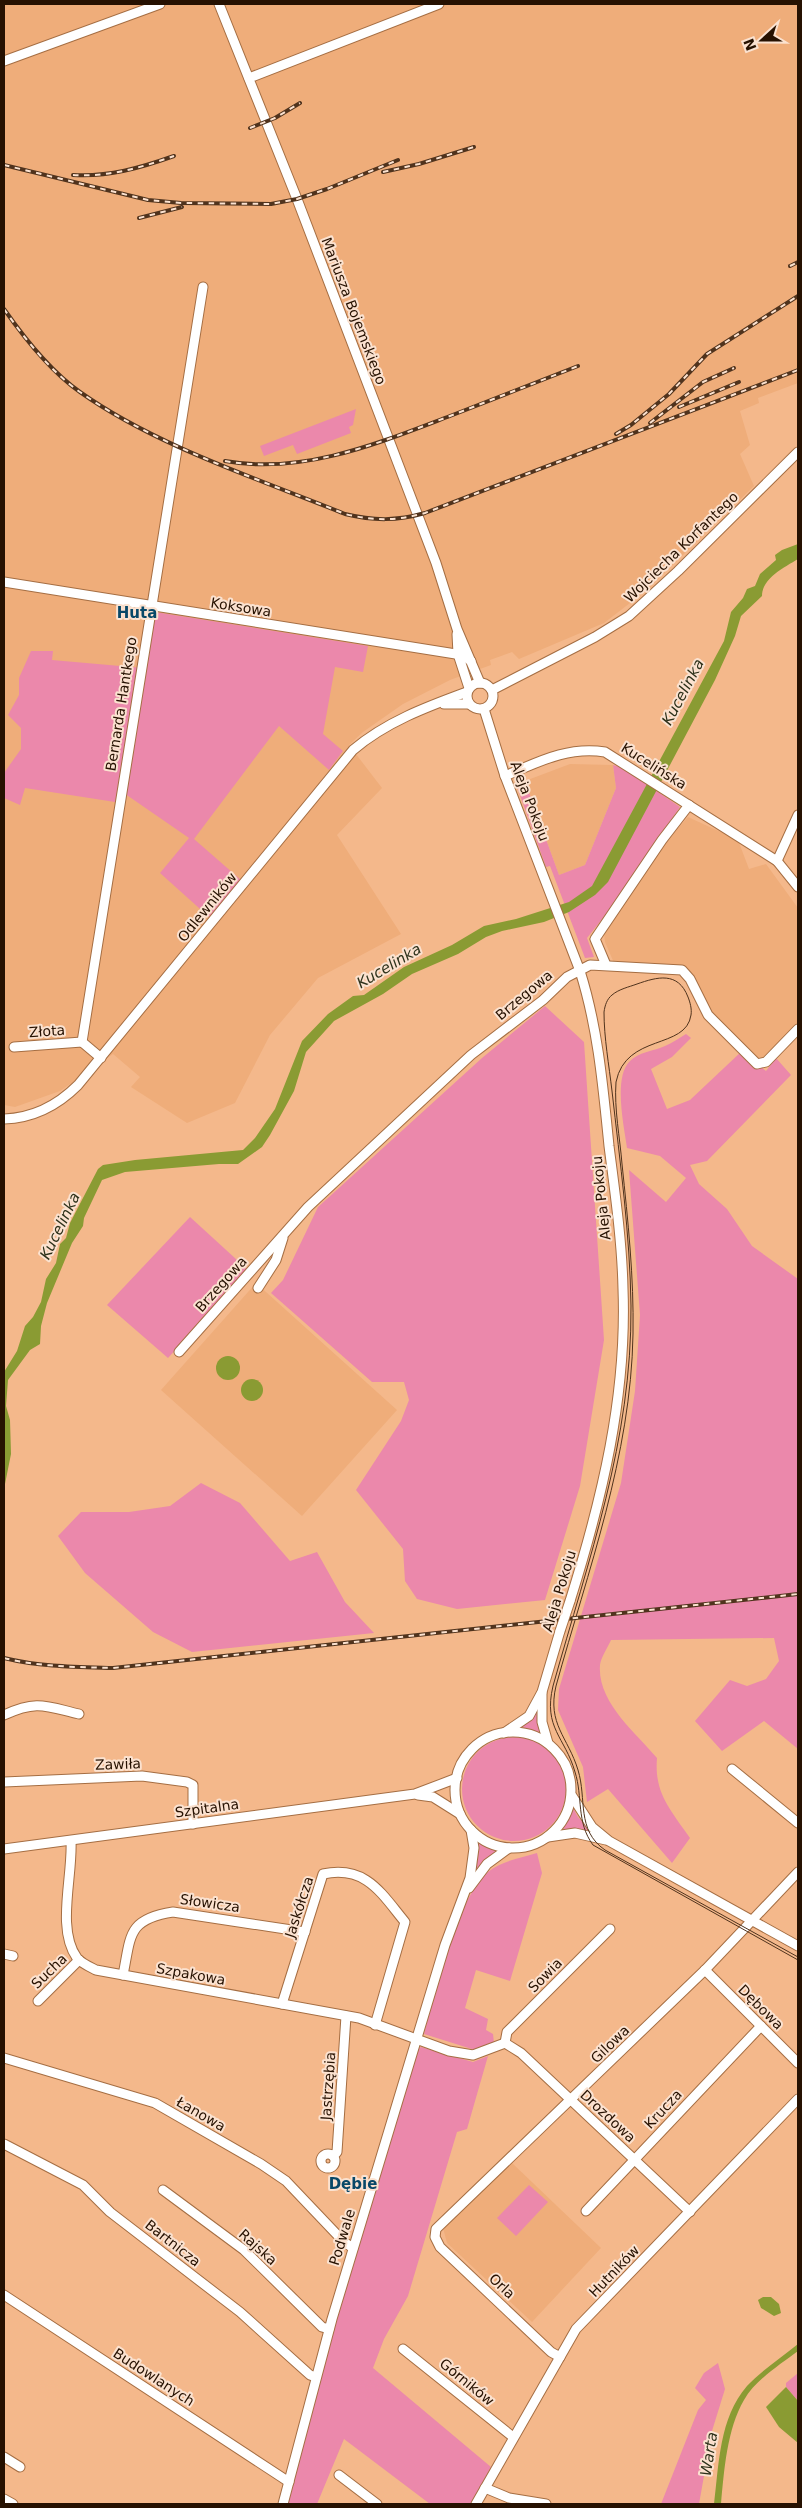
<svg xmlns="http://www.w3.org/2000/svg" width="802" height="2508" font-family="'DejaVu Sans',sans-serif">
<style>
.built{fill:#efad7a}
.green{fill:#eb88ab}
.water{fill:#8a9b33}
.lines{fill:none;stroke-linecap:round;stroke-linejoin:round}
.minor-casing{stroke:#a56e43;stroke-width:11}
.minor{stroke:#fff;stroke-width:9}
.tram{stroke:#50331d;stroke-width:1}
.rail-casing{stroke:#50331d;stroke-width:4}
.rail{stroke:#fbe2d0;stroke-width:2;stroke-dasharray:5.5;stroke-linecap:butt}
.minor-bridge-casing{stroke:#a56e43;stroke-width:11;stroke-linecap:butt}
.minor-bridge{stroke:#fff;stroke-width:9}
.labels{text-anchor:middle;stroke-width:4;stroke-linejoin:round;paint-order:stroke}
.street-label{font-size:14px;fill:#261101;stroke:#fbe2d0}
.neighbourhood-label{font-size:15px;font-weight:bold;fill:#084868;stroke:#fbe2d0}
.water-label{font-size:15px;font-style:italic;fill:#2d311a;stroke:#fbe2d0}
</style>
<rect width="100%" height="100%" fill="#f4b88b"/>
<!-- built -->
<g class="built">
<path d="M 4,4 L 798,4 L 798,383 L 758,398 L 759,403 L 740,411 L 750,445 L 740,454 L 754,486 L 647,590 L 604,623 L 519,659 L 512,652 L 490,660 L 491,665 L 450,680 L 403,704 L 363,732 L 349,745 L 382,788 L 337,835 L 401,934 L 318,978 L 270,1035 L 235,1103 L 187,1123 L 131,1087 L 140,1077 L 113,1054 L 60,1091 L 15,1107 L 4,1105 Z"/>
<path d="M 570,764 L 613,765 L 616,788 L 585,865 L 559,875 L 525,781 Z"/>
<path d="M 688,817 L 738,840 L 749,869 L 766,864 L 798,908 L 798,1023 L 765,1057 L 758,1058 L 710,1013 L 685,966 L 614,963 L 605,942 L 604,933 L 664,844 Z"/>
<path d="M 256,1283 L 397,1410 L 302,1516 L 161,1390 Z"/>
<path d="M 512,2163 L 601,2248 L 532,2322 L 447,2243 L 443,2228 Z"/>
</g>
<!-- green -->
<g class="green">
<path d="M 356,409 L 353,425 L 349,427 L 351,433 L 297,454 L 293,445 L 264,456 L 260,446 Z"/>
<path d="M 155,612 L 368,646 L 363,672 L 335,667 L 323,734 L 343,751 L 329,770 L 279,726 L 194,839 L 241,880 L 209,917 L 160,873 L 189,838 L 118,789 L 115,802 L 25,788 L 20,805 L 4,798 L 4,773 L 21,749 L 21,728 L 8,715 L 19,695 L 19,678 L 31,651 L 53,651 L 52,660 L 143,668 Z"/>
<path d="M 613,765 L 623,768 L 680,807 L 611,908 L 587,938 L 594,957 L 585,958 L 550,866 L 546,867 L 517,787 L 519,781 L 523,776 L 559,875 L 585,865 L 616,788 Z"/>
<path d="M 545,1006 L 584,1042 L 604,1340 L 580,1486 L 545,1600 L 457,1609 L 417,1599 L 405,1581 L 403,1549 L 356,1490 L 401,1421 L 409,1400 L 404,1382 L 372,1382 L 271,1293 L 283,1280 L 318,1207 L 482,1058 Z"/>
<path d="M 686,1034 L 691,1038 L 672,1057 L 651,1069 L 667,1109 L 690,1100 L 742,1051 L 766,1071 L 776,1058 L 791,1075 L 707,1161 L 690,1165 L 699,1184 L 727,1209 L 752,1246 L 798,1279 L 798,1749 L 764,1721 L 722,1751 L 695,1721 L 730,1680 L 747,1686 L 766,1679 L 779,1661 L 774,1638 L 611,1640 C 608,1647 601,1657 600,1665 C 597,1702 636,1733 657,1758 C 654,1793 670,1809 690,1838 L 672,1863 L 608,1789 L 587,1802 L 583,1767 L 558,1710 L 559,1689 L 621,1483 L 635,1391 L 640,1315 L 629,1170 L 666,1202 L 686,1178 L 660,1156 L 627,1148 C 624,1126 613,1077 630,1061 C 639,1052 654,1051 665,1046 C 672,1043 679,1038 686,1034 Z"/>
<path d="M 190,1217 L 248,1270 L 168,1358 L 107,1305 Z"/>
<path d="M 201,1483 L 240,1503 L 290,1561 L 317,1552 L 345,1602 L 374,1633 L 192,1652 L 153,1632 L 85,1573 L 58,1536 L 81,1512 L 129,1512 L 170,1506 Z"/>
<path d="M 537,1709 L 538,1709 L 542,1733 L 522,1727 Z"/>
<circle cx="514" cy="1789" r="52"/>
<path d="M 573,1808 L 578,1817 L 592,1832 L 580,1829 L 563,1829 Z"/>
<path d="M 476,1839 L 485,1846 L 500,1851 L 476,1870 Z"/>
<path d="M 537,1853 L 542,1873 L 510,1981 L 476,1970 L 465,2008 L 488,2019 L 486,2030 L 493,2034 L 494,2043 L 475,2050 L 424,2034 C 437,1990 454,1903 488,1872 C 501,1861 521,1858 537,1853 Z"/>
<path d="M 421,2047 L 473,2062 L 488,2056 L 467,2129 L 457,2132 L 408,2296 L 384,2339 L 373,2368 L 491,2467 L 471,2504 L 430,2504 L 344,2439 L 317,2504 L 286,2504 L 324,2360 L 416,2051 Z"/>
<path d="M 529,2185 L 548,2202 L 516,2236 L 497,2218 Z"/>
<path d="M 718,2363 L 725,2389 L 712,2431 L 699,2504 L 661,2504 L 698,2410 L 706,2400 L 695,2388 L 704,2373 Z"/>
<path d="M 798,2373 L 798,2401 L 786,2387 L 786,2383 Z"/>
</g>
<!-- water -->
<g class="water">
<path d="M 798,544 L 798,559 C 785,567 762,578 762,596 L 741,616 L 735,636 L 715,680 L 608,882 L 595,895 L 569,912 L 544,922 L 502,931 L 486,937 L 458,954 L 412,974 L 383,994 L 334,1021 L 306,1052 L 294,1091 L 270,1135 L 262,1147 L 238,1164 L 219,1164 L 125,1172 L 102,1180 L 84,1218 L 83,1226 L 72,1243 L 47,1303 L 41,1326 L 40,1344 L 30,1350 L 8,1380 L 6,1406 L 10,1420 L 11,1454 L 4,1489 L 4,1372 L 17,1351 L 25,1326 L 33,1317 L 41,1302 L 46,1279 L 56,1263 L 60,1244 L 66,1238 L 70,1223 L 98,1169 L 103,1165 L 135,1160 L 243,1150 L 255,1138 L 275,1109 L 302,1041 L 328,1014 L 353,996 L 364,995 L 404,967 L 452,945 L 484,926 L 516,919 L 569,902 L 592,886 L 724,641 L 731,612 L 743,598 L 747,589 L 755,586 L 760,574 L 776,560 L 775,555 L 782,550 Z"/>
<circle cx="228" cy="1368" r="12"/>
<circle cx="252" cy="1390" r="11"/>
<path d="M 763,2297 L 771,2297 L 779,2304 L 781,2313 L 774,2316 L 761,2308 L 758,2300 Z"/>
<path d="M 798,2344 L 798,2351 C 781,2364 755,2380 744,2400 C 727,2429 724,2471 721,2504 L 714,2504 C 719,2465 719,2418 747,2386 C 762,2370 781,2358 798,2344 Z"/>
<path d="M 786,2387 L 798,2401 L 798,2443 L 779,2427 L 766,2407 Z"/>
</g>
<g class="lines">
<defs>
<g id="minor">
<path d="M 219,4 L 297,199 L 436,563 L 457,629 L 480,683"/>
<path d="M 4,61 L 160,4"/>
<path d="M 249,78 L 439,4"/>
<path d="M 4,582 L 462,655 L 471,661"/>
<path d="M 457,634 L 458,654 L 469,688"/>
<circle cx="480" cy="696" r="13"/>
<path d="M 492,690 L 595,637 L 629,616 L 678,571 L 798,452"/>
<path d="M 444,704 L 469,704"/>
<path d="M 484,709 L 505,776 L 580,971 C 598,1028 603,1086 609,1146 C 615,1193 622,1241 623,1289 C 627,1396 602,1499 570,1601"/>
<path d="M 505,776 C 538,762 568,746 605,752 L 777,861 L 798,887"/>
<path d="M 777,861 L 798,815"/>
<path d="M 606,965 L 595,939 L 662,840 L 689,805"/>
<path d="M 14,1047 L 82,1042"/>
<path d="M 101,1058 L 82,1042 L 203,287"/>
<path d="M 4,1119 C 34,1118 57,1106 78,1085 L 353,750 C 386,722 426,707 467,692"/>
<path d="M 258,1288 L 276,1260 L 283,1238"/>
<path d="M 179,1352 L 308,1207 L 471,1055 L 543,1000 L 567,977 L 590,965 L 682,970 L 690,979 L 708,1015 L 757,1064 L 766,1062 L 798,1029"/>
<path d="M 542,1693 L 542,1722 L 548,1743"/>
<path d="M 4,1715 C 37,1700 45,1706 79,1714"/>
<circle cx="513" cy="1790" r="58"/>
<path d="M 504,1733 L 529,1716 L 542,1692 L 560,1631"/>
<path d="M 732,1769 L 798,1823"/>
<path d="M 4,1782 L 142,1776 L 187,1782 L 193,1785 L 193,1824"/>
<path d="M 418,1795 L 433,1797 L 460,1814"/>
<path d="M 572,1796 L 592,1827 L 609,1841 L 798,1946"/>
<path d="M 548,1837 L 575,1833 L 606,1840"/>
<path d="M 71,1841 C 73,1876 56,1929 77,1958 C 81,1963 90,1967 96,1970 L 359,2018 L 449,2051 L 473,2055 L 505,2043"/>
<path d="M 4,1849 L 415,1794 L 457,1778"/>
<path d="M 469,1888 L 487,1864 L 509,1848"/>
<path d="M 4,1954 L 13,1956"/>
<path d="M 705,1970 L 798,2063"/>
<path d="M 123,1975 C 131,1936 127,1919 173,1912 L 305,1932"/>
<path d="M 38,2001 L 79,1960"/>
<path d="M 282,2004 L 323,1874 C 366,1865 381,1893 405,1922 L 375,2025"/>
<path d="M 505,2043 L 521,2053 L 690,2212"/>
<path d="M 505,2043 L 507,2032 L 610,1929"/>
<path d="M 4,2058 L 155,2103 L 261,2164 L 286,2181 L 344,2242 L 353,2248"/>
<path d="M 4,2144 L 83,2185 L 110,2212 L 240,2312 L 310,2375 L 316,2377"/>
<circle cx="328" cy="2161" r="7"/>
<path d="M 333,2156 L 337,2152 L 346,2016"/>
<path d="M 163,2190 L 244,2250 L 322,2327 L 329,2329"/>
<path d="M 586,2211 L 761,2026"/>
<path d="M 4,2295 L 289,2482"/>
<path d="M 403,2349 L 513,2437"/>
<path d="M 560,2357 L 551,2352 L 440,2247 L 435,2237 L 436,2229 L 705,1970 L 798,1872"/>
<path d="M 4,2457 L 20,2467"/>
<path d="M 339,2475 L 377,2504"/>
<path d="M 485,2488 L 509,2498 L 546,2504"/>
<path d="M 4,2499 L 13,2504"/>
<path d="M 283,2504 L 332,2319 L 445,1945 L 470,1878 L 474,1848 L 471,1830"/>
<path d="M 476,2504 L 576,2329 L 798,2099"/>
</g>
</defs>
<!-- minor casing -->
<use href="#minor" class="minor-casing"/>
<!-- minor -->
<use href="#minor" class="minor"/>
<!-- tram -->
<path class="tram" d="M 798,1957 L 605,1850 C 576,1830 587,1799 578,1770 C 568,1737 547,1724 556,1686 C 588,1570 631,1456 633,1334 C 634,1277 628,1221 622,1164 C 620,1138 614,1109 616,1082 C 626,1033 686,1050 691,1015 C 692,1009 690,1002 688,997 C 678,971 657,977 637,984 C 629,987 619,989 612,995 C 607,999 605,1005 604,1012 C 604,1038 609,1065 612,1091 C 620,1162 630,1234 631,1306 C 632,1441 589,1557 553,1686 C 543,1728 565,1737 575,1772 C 583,1797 576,1822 593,1845 L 798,1960"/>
<defs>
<g id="rail">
<path d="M 250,128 L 275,118 L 300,103"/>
<path d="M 4,165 L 148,200 L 181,203 L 271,204 L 297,199 L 327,189 L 398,160"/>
<path d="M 383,172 L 419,164 L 474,147"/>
<path d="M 73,175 C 109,177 140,168 174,156"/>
<path d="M 139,218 L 182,207"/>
<path d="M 790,266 L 798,262"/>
<path d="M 4,309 C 25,339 50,371 80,392 C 156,446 259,479 345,514 C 374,521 397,521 425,513 L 798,370"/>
<path d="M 679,407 L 739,382"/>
<path d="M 650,423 L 703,382 L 734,368"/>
<path d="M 616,434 L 631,425 L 669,394 L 707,354 L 798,296"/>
<path d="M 225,461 C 303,475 379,443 450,416 C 493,399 535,383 578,366"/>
<path d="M 4,1658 C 40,1667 76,1667 113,1668 L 798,1594"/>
</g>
</defs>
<!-- rail casing -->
<use href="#rail" class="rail-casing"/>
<!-- rail -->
<use href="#rail" class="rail"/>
<defs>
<path id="minor-bridge" d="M 560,1631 L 570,1601"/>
</defs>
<!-- minor-bridge casing -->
<use href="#minor-bridge" class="minor-bridge-casing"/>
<!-- minor-bridge -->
<use href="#minor-bridge" class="minor-bridge"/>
</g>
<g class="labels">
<!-- street labels -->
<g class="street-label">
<text transform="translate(354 311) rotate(69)" y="5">Mariusza Bojemskiego</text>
<text transform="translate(681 547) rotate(-44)" y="5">Wojciecha Korfantego</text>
<text transform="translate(241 607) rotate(9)" y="5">Koksowa</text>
<text transform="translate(121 704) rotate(-81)" y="5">Bernarda Hantkego</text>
<text transform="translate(654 766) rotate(32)" y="5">Kucelińska</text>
<text transform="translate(530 801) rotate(69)" y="5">Aleja Pokoju</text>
<text transform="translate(207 907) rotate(-51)" y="5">Odlewników</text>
<text transform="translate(524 995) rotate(-40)" y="5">Brzegowa</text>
<text transform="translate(47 1031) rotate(-4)" y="5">Złota</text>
<text transform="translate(601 1198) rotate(-96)" y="5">Aleja Pokoju</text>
<text transform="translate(221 1284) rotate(-48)" y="5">Brzegowa</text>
<text transform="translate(559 1591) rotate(-73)" y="5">Aleja Pokoju</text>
<text transform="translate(118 1764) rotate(-2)" y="5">Zawiła</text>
<text transform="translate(207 1808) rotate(-8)" y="5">Szpitalna</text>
<text transform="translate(210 1903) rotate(8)" y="5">Słowicza</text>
<text transform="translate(299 1907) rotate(-72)" y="5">Jaskółcza</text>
<text transform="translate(49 1971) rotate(-44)" y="5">Sucha</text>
<text transform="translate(191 1974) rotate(10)" y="5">Szpakowa</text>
<text transform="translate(545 1975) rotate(-45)" y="5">Sowia</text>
<text transform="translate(761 2007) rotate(45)" y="5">Dębowa</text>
<text transform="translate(610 2044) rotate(-44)" y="5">Gilowa</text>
<text transform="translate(328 2086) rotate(-86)" y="5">Jastrzębia</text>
<text transform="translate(663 2109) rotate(-47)" y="5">Krucza</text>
<text transform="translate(201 2114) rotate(30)" y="5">Łanowa</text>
<text transform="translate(608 2116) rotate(43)" y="5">Drozdowa</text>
<text transform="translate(342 2237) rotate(-73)" y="5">Podwale</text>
<text transform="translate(173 2243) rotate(38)" y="5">Bartnicza</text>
<text transform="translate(258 2247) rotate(42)" y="5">Rajska</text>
<text transform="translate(614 2271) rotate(-46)" y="5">Hutników</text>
<text transform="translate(502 2286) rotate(43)" y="5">Orla</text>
<text transform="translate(154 2377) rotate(33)" y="5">Budowlanych</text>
<text transform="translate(467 2382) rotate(39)" y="5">Górników</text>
</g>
<!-- neighbourhood labels -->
<g class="neighbourhood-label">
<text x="137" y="618">Huta</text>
<text x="353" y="2189">Dębie</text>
</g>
<!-- water labels -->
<g class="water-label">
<text transform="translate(683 692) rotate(-62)" y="5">Kucelinka</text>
<text transform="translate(389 966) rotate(-31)" y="5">Kucelinka</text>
<text transform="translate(60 1226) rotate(-64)" y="5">Kucelinka</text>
<text transform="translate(709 2454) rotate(-81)" y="5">Warta</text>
</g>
</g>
<!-- border -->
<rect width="802" height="2508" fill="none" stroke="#261101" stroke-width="10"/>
<!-- north arrow -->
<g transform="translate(762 40) rotate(249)" stroke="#fbe2d0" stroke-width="4" paint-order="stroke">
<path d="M0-4L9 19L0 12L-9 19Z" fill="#261101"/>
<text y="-8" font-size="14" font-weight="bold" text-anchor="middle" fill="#261101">N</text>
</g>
</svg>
